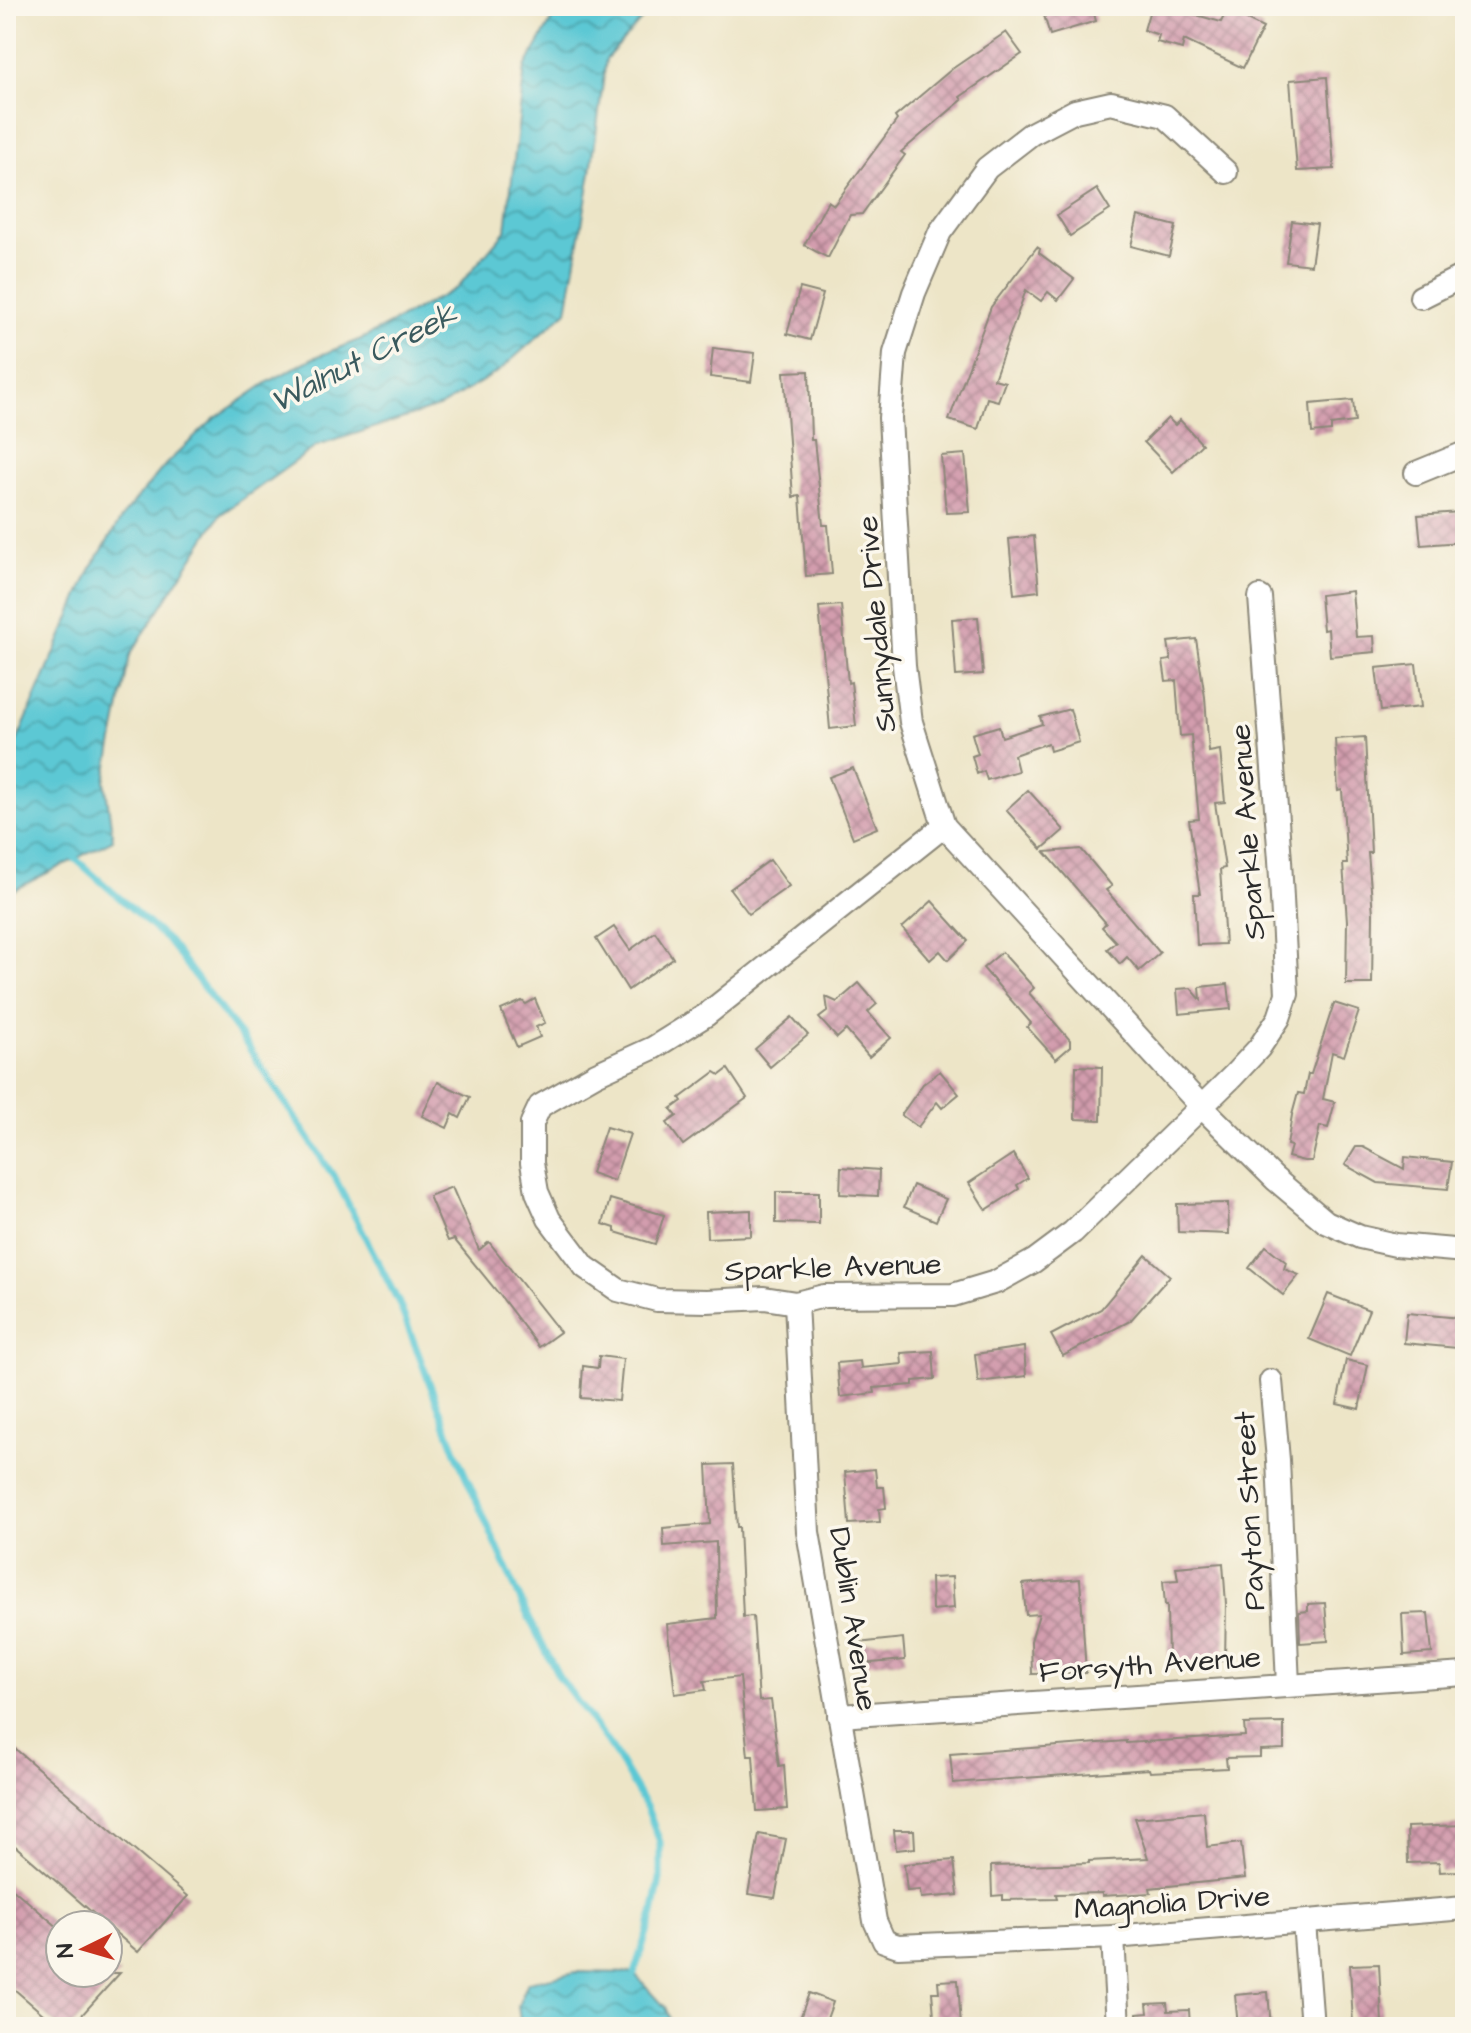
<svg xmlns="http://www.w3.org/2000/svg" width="1471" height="2033" font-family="'Architects Daughter',sans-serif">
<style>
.water{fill:url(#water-waves);stroke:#447a80;stroke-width:2}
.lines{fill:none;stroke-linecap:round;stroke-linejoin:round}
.stream{stroke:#5cc8d4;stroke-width:7}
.building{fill:url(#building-cross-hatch)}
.minor-casing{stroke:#8c8879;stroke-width:26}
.minor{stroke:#fff;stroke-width:22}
.labels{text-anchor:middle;stroke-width:7;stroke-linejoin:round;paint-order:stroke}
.street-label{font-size:30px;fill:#2b2b2b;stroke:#fbf7ec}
.water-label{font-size:32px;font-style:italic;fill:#3a5a5e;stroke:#fbf7ec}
</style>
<defs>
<pattern id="water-waves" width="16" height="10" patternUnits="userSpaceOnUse" patternTransform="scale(2)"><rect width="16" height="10" fill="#5cc8d4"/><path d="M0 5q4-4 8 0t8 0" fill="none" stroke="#4ca3ac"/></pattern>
<pattern id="building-cross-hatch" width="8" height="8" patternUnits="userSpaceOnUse" patternTransform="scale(2)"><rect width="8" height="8" fill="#d39dae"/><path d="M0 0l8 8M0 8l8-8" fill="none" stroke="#ab808e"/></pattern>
</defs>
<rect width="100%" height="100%" fill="#fbf7ec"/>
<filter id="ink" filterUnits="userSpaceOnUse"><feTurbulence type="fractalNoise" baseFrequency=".0125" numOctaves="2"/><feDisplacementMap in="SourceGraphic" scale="16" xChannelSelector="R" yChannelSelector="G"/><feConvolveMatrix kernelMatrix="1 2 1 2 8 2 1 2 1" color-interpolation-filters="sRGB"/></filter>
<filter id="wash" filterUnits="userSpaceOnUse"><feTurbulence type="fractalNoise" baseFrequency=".006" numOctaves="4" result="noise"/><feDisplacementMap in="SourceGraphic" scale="32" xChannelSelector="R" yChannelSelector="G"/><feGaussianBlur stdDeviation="1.8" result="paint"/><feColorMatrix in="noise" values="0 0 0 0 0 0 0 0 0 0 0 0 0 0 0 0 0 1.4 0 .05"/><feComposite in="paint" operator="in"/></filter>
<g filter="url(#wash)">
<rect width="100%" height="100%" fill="#ede5c7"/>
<!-- water -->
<g class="water">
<path d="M 560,6 L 654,6 L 606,59 L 591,172 L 567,311 L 499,371 L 441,406 L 317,446 L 220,515 L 130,655 L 105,781 L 113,840 L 6,894 L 6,756 L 18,739 L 90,570 L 124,514 L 166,464 L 214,419 L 268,382 L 311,359 L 364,338 L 457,288 L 506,230 L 525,67 Z"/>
<path d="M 576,1972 L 634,1973 L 665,2007 L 673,2027 L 521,2027 L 518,2006 L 528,1982 Z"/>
</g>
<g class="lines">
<!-- stream -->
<path class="stream" d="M 70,854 L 168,941 L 243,1039 L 336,1180 L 399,1303 L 460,1463 L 525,1610 L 558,1675 L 613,1750 L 647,1808 L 660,1842 L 660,1879 L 653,1914 L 634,1973"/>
</g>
<g id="blocks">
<!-- building -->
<g class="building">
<path d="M 1052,6 L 1092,6 L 1096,21 L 1050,35 L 1042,9 Z"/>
<path d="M 1151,6 L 1165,6 L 1221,22 L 1227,10 L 1263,28 L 1243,68 L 1184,40 L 1182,49 L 1157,42 L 1159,35 L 1144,30 Z"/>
<path d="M 1006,32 L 1022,54 L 960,97 L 962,100 L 901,152 L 905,155 L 862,214 L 850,215 L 828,258 L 804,245 L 828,201 L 834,205 L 897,120 L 895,117 L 952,69 Z"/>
<path d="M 1327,77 L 1334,169 L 1297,171 L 1290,80 Z"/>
<path d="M 1097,189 L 1110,210 L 1070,236 L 1057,215 Z"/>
<path d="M 1138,216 L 1176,226 L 1169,256 L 1131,246 Z"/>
<path d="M 1292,221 L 1317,224 L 1311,265 L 1286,262 Z"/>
<path d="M 1037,247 L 1040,249 L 1039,253 L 1074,279 L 1058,300 L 1048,292 L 1041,301 L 1026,290 L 994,379 L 1005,382 L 998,401 L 987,398 L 978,429 L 949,420 L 991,307 Z"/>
<path d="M 800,288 L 823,294 L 810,340 L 787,334 Z"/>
<path d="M 713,348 L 755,353 L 751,382 L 710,377 Z"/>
<path d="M 809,371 L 811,440 L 814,440 L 823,525 L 828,525 L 832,574 L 806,576 L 800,496 L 793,497 L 784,372 Z"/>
<path d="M 1353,400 L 1355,422 L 1331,425 L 1331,431 L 1312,433 L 1310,404 Z"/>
<path d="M 1168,418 L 1175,425 L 1180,420 L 1202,444 L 1173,472 L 1144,442 Z"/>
<path d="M 965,454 L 970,512 L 946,513 L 941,456 Z"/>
<path d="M 1460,512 L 1462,542 L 1421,545 L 1418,515 Z"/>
<path d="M 1034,536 L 1039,591 L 1014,594 L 1009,539 Z"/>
<path d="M 1352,591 L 1356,637 L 1374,636 L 1375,652 L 1330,656 L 1328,629 L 1323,630 L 1320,595 Z"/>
<path d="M 841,605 L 848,683 L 851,682 L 856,726 L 830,729 L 819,607 Z"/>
<path d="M 978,617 L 983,674 L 956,676 L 952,619 Z"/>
<path d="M 1196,639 L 1205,697 L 1209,752 L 1220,750 L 1225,802 L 1215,803 L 1225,868 L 1220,869 L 1225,944 L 1197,945 L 1194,894 L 1200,894 L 1189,820 L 1199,819 L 1191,735 L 1180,736 L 1176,680 L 1166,681 L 1163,661 L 1171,660 L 1168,642 Z"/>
<path d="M 1416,664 L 1421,707 L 1381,711 L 1376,668 Z"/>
<path d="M 1070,709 L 1079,742 L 1050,751 L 1048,743 L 1014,755 L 1018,771 L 987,780 L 984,771 L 977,774 L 972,756 L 978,754 L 972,734 L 999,726 L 1002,737 L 1042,724 L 1040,717 Z"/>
<path d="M 1365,737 L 1371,853 L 1368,853 L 1373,913 L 1372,984 L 1346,984 L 1347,921 L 1343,864 L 1347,864 L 1342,790 L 1338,791 L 1335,739 Z"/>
<path d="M 853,768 L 877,828 L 853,838 L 829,777 Z"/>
<path d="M 1028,790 L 1064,830 L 1042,849 L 1006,810 Z"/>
<path d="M 1081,849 L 1112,886 L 1106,890 L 1160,953 L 1139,971 L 1127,957 L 1120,964 L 1107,949 L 1116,942 L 1102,927 L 1106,923 L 1045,852 Z"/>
<path d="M 770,860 L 789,886 L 749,914 L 730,889 Z"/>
<path d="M 932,901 L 968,941 L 948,960 L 940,951 L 930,960 L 902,928 Z"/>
<path d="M 614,927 L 630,950 L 655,932 L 673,958 L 628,990 L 596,939 Z"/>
<path d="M 1002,952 L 1034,988 L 1029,993 L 1070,1040 L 1070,1047 L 1056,1059 L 1027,1027 L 1031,1023 L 983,968 Z"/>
<path d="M 859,983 L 877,1004 L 868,1012 L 891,1038 L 869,1057 L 846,1030 L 837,1038 L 819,1018 L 828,1011 L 826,997 L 837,1002 Z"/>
<path d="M 1228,984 L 1231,1009 L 1179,1014 L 1177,989 L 1191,988 L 1201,1000 L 1200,987 Z"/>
<path d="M 535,999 L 545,1023 L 536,1027 L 540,1037 L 517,1047 L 501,1010 L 522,1001 L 526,1004 Z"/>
<path d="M 1334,1003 L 1359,1011 L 1344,1056 L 1332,1052 L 1323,1099 L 1335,1102 L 1328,1128 L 1320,1126 L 1312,1161 L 1304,1161 L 1288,1157 L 1291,1146 L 1287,1145 L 1292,1115 L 1298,1093 L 1304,1094 L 1308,1074 L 1311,1074 Z"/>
<path d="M 792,1017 L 808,1035 L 770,1067 L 755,1049 Z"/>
<path d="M 1076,1066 L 1102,1067 L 1101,1120 L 1075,1119 Z"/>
<path d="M 728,1069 L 747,1098 L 683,1145 L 667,1123 L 677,1116 L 671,1109 L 682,1101 L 680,1098 L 715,1072 L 720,1075 Z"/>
<path d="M 940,1071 L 959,1094 L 942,1108 L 937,1102 L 918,1127 L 901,1115 L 923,1084 Z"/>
<path d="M 438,1082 L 470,1097 L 460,1118 L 453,1114 L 447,1128 L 422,1116 Z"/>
<path d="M 606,1127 L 630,1134 L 614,1181 L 591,1173 Z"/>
<path d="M 1356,1147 L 1363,1147 L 1404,1169 L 1405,1157 L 1452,1162 L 1448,1189 L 1378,1183 L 1345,1165 Z"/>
<path d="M 1013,1154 L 1028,1178 L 1017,1185 L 1019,1189 L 986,1210 L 969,1183 Z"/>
<path d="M 841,1167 L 879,1170 L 878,1196 L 840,1194 Z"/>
<path d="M 913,1185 L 946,1199 L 936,1221 L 904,1207 Z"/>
<path d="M 452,1187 L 479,1250 L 489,1242 L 560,1332 L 539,1347 L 499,1294 L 454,1239 L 448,1241 L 429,1196 Z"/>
<path d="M 776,1192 L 819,1192 L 819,1224 L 776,1223 Z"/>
<path d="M 610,1199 L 664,1215 L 655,1244 L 615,1232 L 615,1228 L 603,1224 Z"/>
<path d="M 1228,1203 L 1229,1234 L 1178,1232 L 1177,1204 Z"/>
<path d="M 751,1210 L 751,1236 L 707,1238 L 706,1212 Z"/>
<path d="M 1266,1246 L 1286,1262 L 1284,1269 L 1299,1275 L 1283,1295 L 1249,1268 Z"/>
<path d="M 1146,1255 L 1170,1276 L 1130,1321 L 1063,1356 L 1051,1335 L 1101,1309 Z"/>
<path d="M 1328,1294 L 1369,1310 L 1350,1356 L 1309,1339 Z"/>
<path d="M 1407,1313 L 1460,1318 L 1457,1348 L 1404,1343 Z"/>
<path d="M 1024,1347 L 1026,1376 L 978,1382 L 975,1354 Z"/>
<path d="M 933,1351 L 935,1379 L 913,1381 L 913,1385 L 874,1388 L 875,1393 L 840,1397 L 837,1363 L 860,1361 L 861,1368 L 902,1364 L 901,1353 Z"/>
<path d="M 599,1356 L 623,1359 L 619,1401 L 581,1398 L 583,1366 L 598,1368 Z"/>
<path d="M 1346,1360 L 1368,1365 L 1359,1409 L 1337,1404 Z"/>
<path d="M 733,1464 L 737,1527 L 739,1527 L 743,1617 L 753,1616 L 759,1701 L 771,1700 L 779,1766 L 784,1765 L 787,1809 L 757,1811 L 753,1756 L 748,1756 L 740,1677 L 704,1681 L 706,1690 L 675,1694 L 667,1624 L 717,1618 L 716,1542 L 664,1546 L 663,1528 L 710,1524 L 707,1465 Z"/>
<path d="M 875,1469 L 877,1487 L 884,1487 L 886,1508 L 879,1509 L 880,1522 L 849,1524 L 845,1472 Z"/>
<path d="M 1223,1563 L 1226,1604 L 1225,1661 L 1211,1661 L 1211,1666 L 1183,1667 L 1183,1662 L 1168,1662 L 1167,1605 L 1165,1605 L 1163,1581 L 1178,1580 L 1176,1567 Z"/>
<path d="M 952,1577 L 954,1608 L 932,1610 L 931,1578 Z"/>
<path d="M 1080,1579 L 1086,1673 L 1032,1674 L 1031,1641 L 1039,1614 L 1026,1615 L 1023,1584 Z"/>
<path d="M 1325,1603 L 1328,1641 L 1300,1643 L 1299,1612 L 1308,1611 L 1308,1604 Z"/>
<path d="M 1428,1613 L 1432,1653 L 1404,1655 L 1402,1614 Z"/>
<path d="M 903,1638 L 905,1660 L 860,1664 L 858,1643 Z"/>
<path d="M 1284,1723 L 1284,1749 L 1260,1750 L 1260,1757 L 1226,1758 L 1227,1768 L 1150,1772 L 1149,1769 L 953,1783 L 950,1754 L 1126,1741 L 1126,1743 L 1245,1736 L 1244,1724 Z"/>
<path d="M 6,1741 L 188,1896 L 138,1952 L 6,1838 Z"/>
<path d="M 1204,1812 L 1207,1847 L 1241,1843 L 1245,1878 L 1150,1888 L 1151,1893 L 1102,1896 L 1102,1893 L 1056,1894 L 1057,1899 L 1003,1900 L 1003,1895 L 992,1896 L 991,1866 L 1089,1863 L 1089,1861 L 1148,1858 L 1135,1818 Z"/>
<path d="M 1465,1825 L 1465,1859 L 1458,1859 L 1458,1871 L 1440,1872 L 1439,1862 L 1408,1863 L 1407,1827 Z"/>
<path d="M 894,1830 L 914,1830 L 915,1848 L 896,1850 Z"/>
<path d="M 759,1834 L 786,1839 L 775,1898 L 748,1894 Z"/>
<path d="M 954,1860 L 958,1895 L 921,1898 L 920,1890 L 907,1891 L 904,1864 Z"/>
<path d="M 6,1883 L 60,1929 L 60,1973 L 120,1973 L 71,2027 L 58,2027 L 6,1982 Z"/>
<path d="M 1379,1964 L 1382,2023 L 1353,2025 L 1350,1965 Z"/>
<path d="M 958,1980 L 961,2027 L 935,2027 L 932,1992 L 939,1992 L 938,1981 Z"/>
<path d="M 1268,1992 L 1271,2027 L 1238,2027 L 1235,1995 Z"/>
<path d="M 809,1993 L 833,2002 L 824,2027 L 797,2027 Z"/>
<path d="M 1167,2003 L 1168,2011 L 1189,2010 L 1190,2027 L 1137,2027 L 1137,2014 L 1148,2013 L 1147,2004 Z"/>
</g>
</g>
</g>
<g filter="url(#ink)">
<use href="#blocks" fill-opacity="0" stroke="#8c8879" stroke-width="2"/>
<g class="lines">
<defs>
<g id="minor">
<path d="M 1226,172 L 1165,116 L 1111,103 L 1075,111 L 1031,134 L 987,168 L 940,232 L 914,293 L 895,353 L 890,418 L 904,666 L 911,722 L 944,826 L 1202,1107 L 1275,1179 L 1326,1222 L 1360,1237 L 1396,1245 L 1465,1251"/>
<path d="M 1421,297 L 1465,275"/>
<path d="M 1416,473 L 1465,453"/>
<path d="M 944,826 L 706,1015 L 653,1048 L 596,1074 L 540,1106 L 532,1123 L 532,1163 L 537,1192 L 549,1219 L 585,1267 L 618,1290 L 657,1300 L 707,1301 L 764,1298 L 796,1303 L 824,1296 L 953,1295 L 996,1282 L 1034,1261 L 1073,1232 L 1233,1076 L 1259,1048 L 1279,1018 L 1287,994 L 1280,860 L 1260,597"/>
<path d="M 796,1303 L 808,1532 L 875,1921 L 884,1941 L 898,1946 L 1113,1937 L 1465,1908"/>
<path d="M 1271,1381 L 1278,1460 L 1288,1685"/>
<path d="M 839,1716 L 1465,1674"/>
<path d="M 1304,1922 L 1312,2027"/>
<path d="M 1113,1937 L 1118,2027"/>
</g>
</defs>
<!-- minor casing -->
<use href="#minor" class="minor-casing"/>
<!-- minor -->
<use href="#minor" class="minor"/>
</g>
</g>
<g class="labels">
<!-- street labels -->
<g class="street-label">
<text transform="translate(876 624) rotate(-95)" y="10">Sunnydale Drive</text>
<text transform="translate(1247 832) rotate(-94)" y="10">Sparkle Avenue</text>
<text transform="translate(833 1267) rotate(-2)" y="10">Sparkle Avenue</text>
<text transform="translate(1249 1511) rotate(-93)" y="10">Payton Street</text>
<text transform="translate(854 1619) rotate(81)" y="10">Dublin Avenue</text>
<text transform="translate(1150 1664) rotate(-4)" y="10">Forsyth Avenue</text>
<text transform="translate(1172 1902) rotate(-4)" y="10">Magnolia Drive</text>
</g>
<!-- water labels -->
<g class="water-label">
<text transform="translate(363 357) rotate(-27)" y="11">Walnut Creek</text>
</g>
</g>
<!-- margin -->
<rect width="1471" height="2033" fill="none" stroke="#fbf7ec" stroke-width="32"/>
<!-- north arrow -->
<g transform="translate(84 1949) rotate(265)"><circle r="38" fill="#fbf7ec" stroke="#a8a59f" stroke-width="2"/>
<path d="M0-6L14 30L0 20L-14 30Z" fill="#c8321e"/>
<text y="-12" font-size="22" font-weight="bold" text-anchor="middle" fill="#2b2b2b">N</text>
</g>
</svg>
